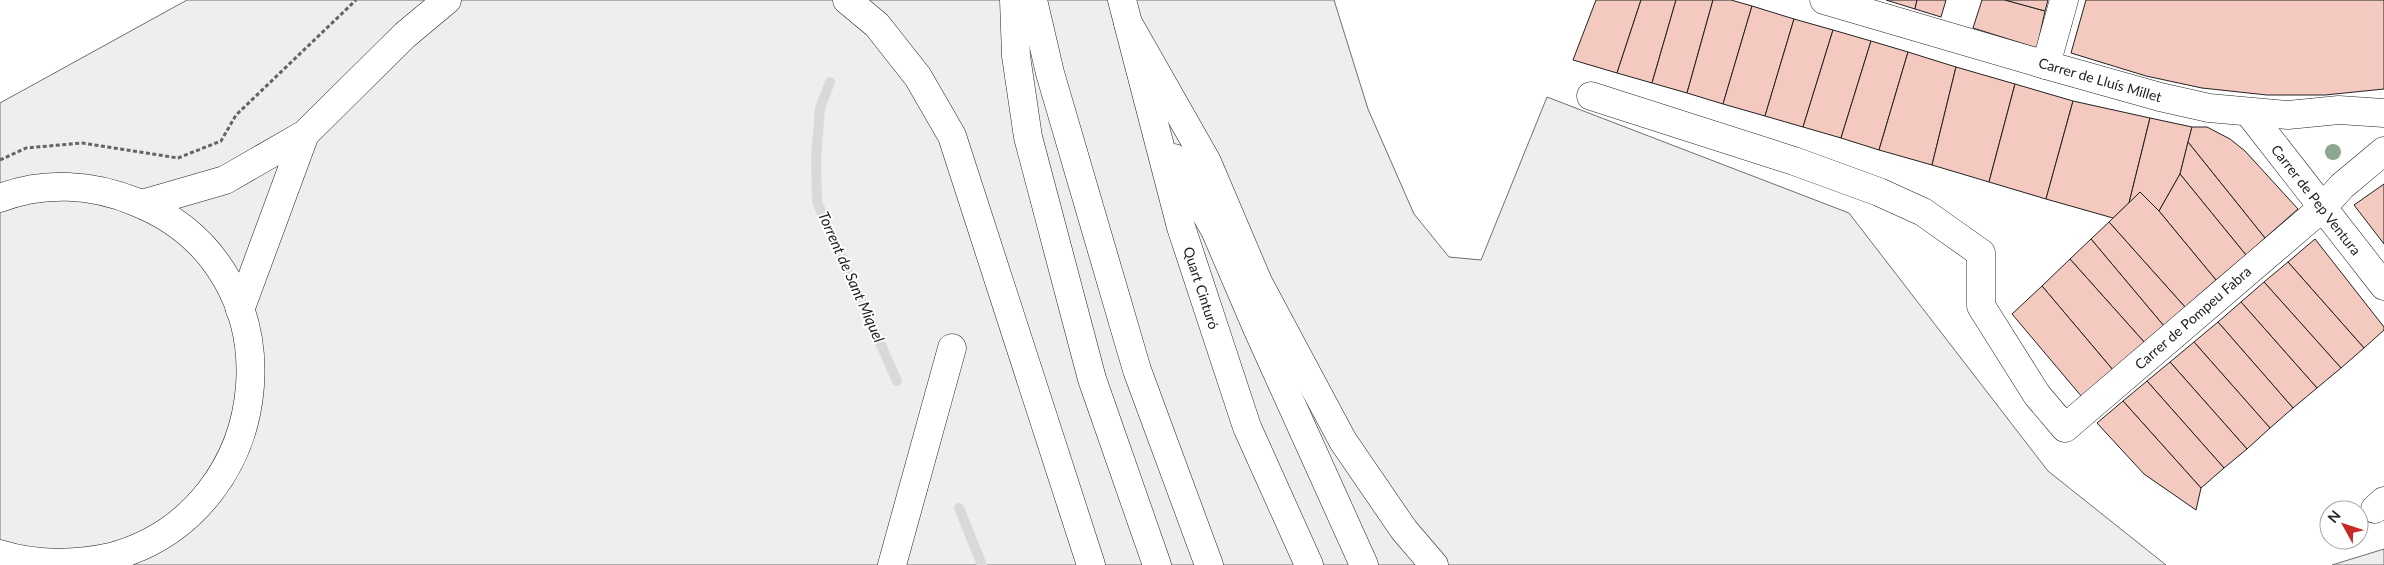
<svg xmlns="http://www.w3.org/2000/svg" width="2384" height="565" font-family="Lato,sans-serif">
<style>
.green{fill:#eee;stroke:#6f6f6f}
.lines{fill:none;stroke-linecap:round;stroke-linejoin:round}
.stream{stroke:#d9d9d9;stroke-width:10}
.building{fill:#f3c9c0;stroke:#222}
.minor-casing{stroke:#222;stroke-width:29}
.highway-casing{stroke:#222;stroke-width:29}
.path{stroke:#646464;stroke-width:3;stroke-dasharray:4 2.5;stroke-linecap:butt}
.minor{stroke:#fff;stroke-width:28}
.highway{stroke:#fff;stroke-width:28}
.tree{fill:#8da692}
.labels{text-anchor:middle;stroke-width:4;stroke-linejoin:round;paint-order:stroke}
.street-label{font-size:14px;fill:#222;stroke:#fff}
.water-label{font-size:15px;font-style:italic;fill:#222;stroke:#fff}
</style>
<rect width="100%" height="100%" fill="#fff"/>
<!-- green -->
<g class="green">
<path d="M 187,0 L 1334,0 L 1368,109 L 1414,214 L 1449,257 L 1481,260 L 1547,97 L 1849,213 L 2048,471 L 2166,565 L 0,565 L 0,103 Z"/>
<path d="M 2384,549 L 2384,565 L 2332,565 Z"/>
</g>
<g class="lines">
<!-- stream -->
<g class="stream">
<path d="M 830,82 L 820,108 L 816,158 L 817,202 L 897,381"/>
<path d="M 959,508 L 982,565"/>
</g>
</g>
<!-- building -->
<g class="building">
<path d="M 1596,0 L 1641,0 L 1617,73 L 1573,60 Z"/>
<path d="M 1641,0 L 1676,0 L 1652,83 L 1617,73 Z"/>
<path d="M 1676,0 L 1713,0 L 1687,93 L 1652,83 Z"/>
<path d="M 1713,0 L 1731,0 L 1752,6 L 1723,104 L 1687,93 Z"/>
<path d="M 1886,0 L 1917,0 L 1915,9 Z"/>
<path d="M 1917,0 L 1946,0 L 1941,17 L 1915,9 Z"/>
<path d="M 1982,0 L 2005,0 L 2045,11 L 2037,48 L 1973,28 Z"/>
<path d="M 2005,0 L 2048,0 L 2045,11 Z"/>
<path d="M 2086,0 L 2384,0 L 2384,89 L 2325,95 L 2267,95 L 2202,88 L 2146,76 L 2071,53 Z"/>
<path d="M 1752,6 L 1794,19 L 1765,116 L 1723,104 Z"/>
<path d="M 1794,19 L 1833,30 L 1803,127 L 1765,116 Z"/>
<path d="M 1833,30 L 1871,41 L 1841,138 L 1803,127 Z"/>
<path d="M 1871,41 L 1908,52 L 1879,150 L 1841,138 Z"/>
<path d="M 1908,52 L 1956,67 L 1932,165 L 1879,150 Z"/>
<path d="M 1956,67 L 2015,84 L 1989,182 L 1932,165 Z"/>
<path d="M 2015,84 L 2073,101 L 2046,199 L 1989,182 Z"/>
<path d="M 2073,101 L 2150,118 L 2129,203 L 2113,218 L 2046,199 Z"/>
<path d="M 2150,118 L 2192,127 L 2180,174 L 2159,211 L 2140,192 L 2129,203 Z"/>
<path d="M 2192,127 L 2207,127 L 2230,139 L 2245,151 L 2298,209 L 2265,238 L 2188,142 Z"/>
<path d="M 2188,142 L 2265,238 L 2246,255 L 2180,174 Z"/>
<path d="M 2180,174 L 2246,255 L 2216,280 L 2159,211 Z"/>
<path d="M 2384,184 L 2384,244 L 2354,205 Z"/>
<path d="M 2140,192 L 2159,211 L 2216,280 L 2185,307 L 2109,222 Z"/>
<path d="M 2109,222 L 2185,307 L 2164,326 L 2091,239 Z"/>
<path d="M 2091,239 L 2164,326 L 2145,343 L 2070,259 Z"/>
<path d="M 2315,239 L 2384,327 L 2384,330 L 2364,348 L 2288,262 Z"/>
<path d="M 2070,259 L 2145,343 L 2113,370 L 2042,286 Z"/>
<path d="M 2288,262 L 2364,348 L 2341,368 L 2264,282 Z"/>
<path d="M 2264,282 L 2341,368 L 2317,388 L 2241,302 Z"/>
<path d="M 2042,286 L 2113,370 L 2082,397 L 2012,314 Z"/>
<path d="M 2241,302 L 2317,388 L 2293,408 L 2218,322 Z"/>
<path d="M 2218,322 L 2293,408 L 2270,428 L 2194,342 Z"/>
<path d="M 2194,342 L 2270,428 L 2247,449 L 2170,362 Z"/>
<path d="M 2170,362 L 2247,449 L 2224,468 L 2147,381 Z"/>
<path d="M 2147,381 L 2224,468 L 2201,488 L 2123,401 Z"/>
<path d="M 2123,401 L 2201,488 L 2196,510 L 2144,474 L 2097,423 Z"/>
</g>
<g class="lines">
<defs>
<g id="minor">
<path d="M 1824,0 L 2046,65 L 2160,97 L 2209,108 L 2288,115 L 2339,110 L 2384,113"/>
<path d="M 2046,65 L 2064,0"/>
<path d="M 1591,96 L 1794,161 L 1879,192 L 1923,212 L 1981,253 L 1981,306 L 2037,395 L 2065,428 L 2322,208 L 2342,186 L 2384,151"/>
<path d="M 2249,113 L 2384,286"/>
<path d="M 0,198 C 44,181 93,184 136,202 C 303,268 281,511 111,557 C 75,565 35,565 0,554"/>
<path d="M 142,204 L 225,180 L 305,134 L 405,35 L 447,0"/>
<path d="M 240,310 L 305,134"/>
<path d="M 2375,509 L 2384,501"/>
<path d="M 892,565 L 952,348"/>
</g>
<g id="highway">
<path d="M 847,0 L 877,25 L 918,77 L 952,136 L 1091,565"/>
<path d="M 1014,0 L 1016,56 L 1028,137 L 1092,379 L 1157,565"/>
<path d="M 1033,0 L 1050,73 L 1137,370 L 1209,565"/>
<path d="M 1122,0 L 1181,227 L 1247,427 L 1309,565"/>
<path d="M 1128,23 L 1207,162 L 1258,282 L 1343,441 L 1404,530 L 1434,565"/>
<path d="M 1174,158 L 1215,230 L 1257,328 L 1364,565"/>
</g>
</defs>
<!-- minor casing -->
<use href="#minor" class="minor-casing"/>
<!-- highway casing -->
<use href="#highway" class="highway-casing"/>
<!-- path -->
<path class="path" d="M 0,160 L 26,148 L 82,143 L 178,158 L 221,141 L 236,115 L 356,0"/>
<!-- minor -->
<use href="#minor" class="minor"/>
<!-- highway -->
<use href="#highway" class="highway"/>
</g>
<!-- trees -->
<circle class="tree" cx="2333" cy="152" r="8"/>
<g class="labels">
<!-- street labels -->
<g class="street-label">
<text transform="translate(2100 80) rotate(16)" y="5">Carrer de Lluís Millet</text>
<text transform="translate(2316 200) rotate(52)" y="5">Carrer de Pep Ventura</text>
<text transform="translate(1201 288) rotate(72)" y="5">Quart Cinturó</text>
<text transform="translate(2193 318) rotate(-41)" y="5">Carrer de Pompeu Fabra</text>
</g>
<!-- water labels -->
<g class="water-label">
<text transform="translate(851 277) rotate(66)" y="5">Torrent de Sant Miquel</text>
</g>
</g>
<!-- north arrow -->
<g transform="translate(2344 525) rotate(310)"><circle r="24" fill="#ffffff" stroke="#a7a7a7"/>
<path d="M0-4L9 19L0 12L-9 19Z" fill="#c62828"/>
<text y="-8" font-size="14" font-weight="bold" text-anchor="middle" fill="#222222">N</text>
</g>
</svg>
